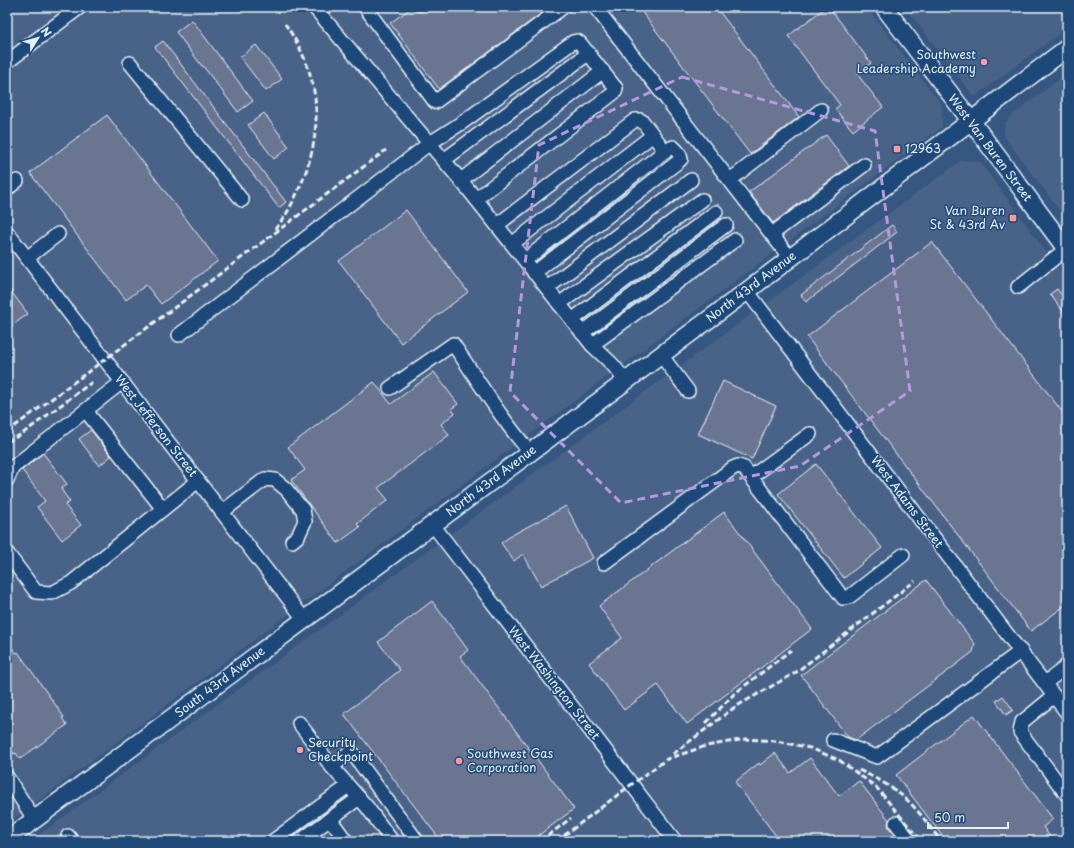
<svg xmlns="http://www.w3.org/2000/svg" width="1074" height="848" font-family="'Playpen Sans',sans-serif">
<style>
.built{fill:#496388}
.building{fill:#6b7691;stroke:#e8f1f8}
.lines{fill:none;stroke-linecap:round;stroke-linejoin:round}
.minor-casing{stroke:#e8f1f8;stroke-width:16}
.major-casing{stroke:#e8f1f8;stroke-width:20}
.minor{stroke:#1f4a7a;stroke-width:13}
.major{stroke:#1f4a7a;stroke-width:17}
.rail{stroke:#e8f1f8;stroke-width:3;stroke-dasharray:6 3;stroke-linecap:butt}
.marked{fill:none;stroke:#b798de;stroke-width:3;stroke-dasharray:8 5;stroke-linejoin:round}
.poi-dot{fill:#ff9aa2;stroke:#1f4a7a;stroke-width:1.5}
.labels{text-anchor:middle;stroke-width:3;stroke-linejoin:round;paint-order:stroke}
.poi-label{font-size:12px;fill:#e8f1f8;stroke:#1f4a7a;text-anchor:start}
.street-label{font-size:12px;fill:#e8f1f8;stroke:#1f4a7a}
</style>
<rect width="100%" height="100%" fill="#365781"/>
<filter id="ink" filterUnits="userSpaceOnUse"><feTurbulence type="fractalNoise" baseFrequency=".025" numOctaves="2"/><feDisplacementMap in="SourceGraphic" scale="8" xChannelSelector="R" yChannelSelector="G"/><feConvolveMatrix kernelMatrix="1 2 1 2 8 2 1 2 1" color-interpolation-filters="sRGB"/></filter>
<g filter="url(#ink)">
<!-- built -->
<g class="built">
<path d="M 7,7 L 866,7 L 942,105 L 942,127 L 7,824 Z"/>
<path d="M 905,7 L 1067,7 L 1067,28 L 974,97 Z"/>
<path d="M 1067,75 L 1067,220 L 1009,143 L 1005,137 L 1004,129 L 1005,123 L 1011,116 L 1061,78 Z"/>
<path d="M 962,160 L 980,162 L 1067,280 L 1067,841 L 43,841 L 39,835 Z"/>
</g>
<!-- building -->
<g class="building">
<path d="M 427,7 L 550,7 L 439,89 L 390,23 L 410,9 L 421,12 Z"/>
<path d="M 638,7 L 716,7 L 799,117 L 750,154 Z"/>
<path d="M 826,7 L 829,7 L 871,63 L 857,74 L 883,107 L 853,131 L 835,109 L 840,105 L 788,36 Z"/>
<path d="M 192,20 L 253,101 L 238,112 L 203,66 L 202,66 L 176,32 Z"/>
<path d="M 163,41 L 286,202 L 279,208 L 155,47 Z"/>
<path d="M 256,45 L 282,79 L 266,91 L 240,57 Z"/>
<path d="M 264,113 L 289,147 L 274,159 L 248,125 Z"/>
<path d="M 107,115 L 218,261 L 161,304 L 146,285 L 126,300 L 30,173 Z"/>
<path d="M 826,135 L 849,166 L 773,223 L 749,192 Z"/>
<path d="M 406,210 L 468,292 L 401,343 L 339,261 Z"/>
<path d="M 892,225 L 897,232 L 806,302 L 801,295 Z"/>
<path d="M 932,242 L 1067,418 L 1067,604 L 1031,631 L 807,337 Z"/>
<path d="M 7,286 L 28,314 L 7,329 Z"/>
<path d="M 1057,289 L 1067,302 L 1067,317 L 1050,294 Z"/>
<path d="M 434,372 L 458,404 L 451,409 L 455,413 L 441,424 L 449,435 L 378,488 L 388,500 L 357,524 L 360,527 L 338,543 L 291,480 L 305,470 L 288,447 L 374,382 L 391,404 Z"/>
<path d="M 723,381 L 776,406 L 752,459 L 698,434 Z"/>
<path d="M 91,430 L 111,456 L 99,466 L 79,439 Z"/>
<path d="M 43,453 L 67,484 L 61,489 L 70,502 L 65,505 L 81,525 L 62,540 L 37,507 L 45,501 L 22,470 Z"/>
<path d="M 816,464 L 882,548 L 844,578 L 778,494 Z"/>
<path d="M 566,506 L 593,558 L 541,586 L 523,554 L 514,561 L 501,543 L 514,534 Z"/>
<path d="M 724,512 L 812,629 L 687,724 L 658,685 L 624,710 L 589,663 L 622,638 L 599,606 Z"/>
<path d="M 926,580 L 975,644 L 973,652 L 856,740 L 848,737 L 801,675 Z"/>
<path d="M 432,601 L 468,650 L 460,656 L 574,809 L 531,841 L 441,841 L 344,714 L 400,670 L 378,642 Z"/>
<path d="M 7,640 L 16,653 L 18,652 L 64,717 L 62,718 L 67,725 L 20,759 L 16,753 L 14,754 L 7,744 Z"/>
<path d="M 1003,696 L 1013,710 L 1006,715 L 996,701 Z"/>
<path d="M 974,715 L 1053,819 L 1043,827 L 1053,841 L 946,841 L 896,775 Z"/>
<path d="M 775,753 L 790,773 L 810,758 L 839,796 L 859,781 L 889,820 L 888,824 L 889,828 L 900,841 L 780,841 L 735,782 L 759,763 L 760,765 Z"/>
</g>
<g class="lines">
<defs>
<g id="minor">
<path d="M 314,7 L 468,189 L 592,345 L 612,364 L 626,381"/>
<path d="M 365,7 L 435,102 L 563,7"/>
<path d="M 595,7 L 790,258"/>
<path d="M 7,62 L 80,7"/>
<path d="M 130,63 L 242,200"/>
<path d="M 444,160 L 589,53"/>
<path d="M 461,180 L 603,71"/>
<path d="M 730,180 L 821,110"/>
<path d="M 7,189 L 17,181"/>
<path d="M 497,225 L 635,120 L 640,120 L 643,122 L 665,151 L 673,147 C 677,150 680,154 681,159 L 679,161 L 534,273"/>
<path d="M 7,232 L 304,619"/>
<path d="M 772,234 L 864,165"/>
<path d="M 512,244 L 653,135"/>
<path d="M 27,258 L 58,234"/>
<path d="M 525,260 L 665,151"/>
<path d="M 1018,287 L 1066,249"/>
<path d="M 547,288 L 691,180"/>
<path d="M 747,291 L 1067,713"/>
<path d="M 559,304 L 702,200"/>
<path d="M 572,320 L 716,212"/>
<path d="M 582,333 L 726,225"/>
<path d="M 179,335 L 430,143 L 463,122 L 573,42 L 577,41 L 580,43 L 614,86 L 616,88 L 615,92 L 476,199"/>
<path d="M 592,345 L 735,240"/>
<path d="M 661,355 L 688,391"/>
<path d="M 390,388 L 453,344 C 478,380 501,419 530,452"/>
<path d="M 86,411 L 163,509"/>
<path d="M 751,477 L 810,434"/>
<path d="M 7,480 L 13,467 L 122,382"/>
<path d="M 222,512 L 265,479 L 275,480 L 286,489 L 303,510 L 305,521 L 298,536 L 292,541"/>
<path d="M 433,525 L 675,841"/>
<path d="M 7,553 L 36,592 L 52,593 L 71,583 L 198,481"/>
<path d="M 604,563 L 733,468 L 738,466 L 744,468 L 843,598 L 849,597 L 903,555"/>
<path d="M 1045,683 L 1066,667 L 1067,664"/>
<path d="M 1054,696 L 1022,722 L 1020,732 L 1067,795"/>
<path d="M 299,723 L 332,767 L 351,751 L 417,841"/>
<path d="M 833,740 L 877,757 L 1021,651"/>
<path d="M 332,767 L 367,807 L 392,841"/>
<path d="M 7,777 L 34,819"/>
<path d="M 330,819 L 346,841"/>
<path d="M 896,823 L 910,841"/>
<path d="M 68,836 L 72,841"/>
<path d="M 273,841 L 348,786"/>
<path d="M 300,841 L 359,798"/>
</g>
<g id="major">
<path d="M 884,7 L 971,121 L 1067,250"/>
<path d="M 7,840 L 524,457 L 747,291 L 1067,48"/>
</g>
</defs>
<!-- minor casing -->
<use href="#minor" class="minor-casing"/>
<!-- major casing -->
<use href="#major" class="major-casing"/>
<!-- minor -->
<use href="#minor" class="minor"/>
<!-- major -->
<use href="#major" class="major"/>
<!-- rail -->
<g class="rail">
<path d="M 275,229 C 287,216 295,198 302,182 C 325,126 320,73 285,24"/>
<path d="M 7,432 L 256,247 L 386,150"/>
<path d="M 7,442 L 22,434 L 92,382"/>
<path d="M 706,723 L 734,694 L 791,650"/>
<path d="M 673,754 L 735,707 L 795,673 L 915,581"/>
<path d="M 859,770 C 876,778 893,787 907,800 C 920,812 930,827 941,841"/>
<path d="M 541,841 L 571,818"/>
<path d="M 557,841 L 632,784 L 667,759 L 706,746 L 746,739 L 777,741 L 810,748 L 839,760 L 876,787 L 921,841"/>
</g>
</g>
</g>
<!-- marked area -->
<path class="marked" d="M 682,77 L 875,131 L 910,391 L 800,466 L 621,503 L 510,392 L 539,145 Z"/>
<!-- markers -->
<g class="poi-dot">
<circle cx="984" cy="62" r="4"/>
<rect x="893" y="145" width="8" height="8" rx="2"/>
<rect x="1009" y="214" width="8" height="8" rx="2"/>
<circle cx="300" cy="750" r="4"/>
<circle cx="459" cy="761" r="4"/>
</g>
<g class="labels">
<!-- poi labels -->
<g class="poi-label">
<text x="976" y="59" text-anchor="end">Southwest<tspan x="976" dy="14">Leadership Academy</tspan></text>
<text x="905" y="153">12963</text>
<text x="1005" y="215" text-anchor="end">Van Buren<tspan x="1005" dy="14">St &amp; 43rd Av</tspan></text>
<text x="308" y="747">Security<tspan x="308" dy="14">Checkpoint</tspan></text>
<text x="467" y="758">Southwest Gas<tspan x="467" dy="14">Corporation</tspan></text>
</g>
<!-- street labels -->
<g class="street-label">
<text transform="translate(990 148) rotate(53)" y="4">West Van Buren Street</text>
<text transform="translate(751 287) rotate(-37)" y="4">North 43rd Avenue</text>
<text transform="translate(156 426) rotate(52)" y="4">West Jefferson Street</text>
<text transform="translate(491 481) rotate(-37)" y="4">North 43rd Avenue</text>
<text transform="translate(907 502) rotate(53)" y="4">West Adams Street</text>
<text transform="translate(220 682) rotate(-37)" y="4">South 43rd Avenue</text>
<text transform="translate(554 683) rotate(52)" y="4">West Washington Street</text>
</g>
</g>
<!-- margin -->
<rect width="1074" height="848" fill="none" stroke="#1f4a7a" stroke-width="24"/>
<rect x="12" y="12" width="1050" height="824" fill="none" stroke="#e8f1f8" stroke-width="1.5" filter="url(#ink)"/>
<!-- north arrow -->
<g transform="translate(38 38) rotate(53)" stroke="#1f4a7a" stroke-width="3" paint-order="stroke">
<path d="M0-3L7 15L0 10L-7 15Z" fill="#e8f1f8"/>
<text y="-6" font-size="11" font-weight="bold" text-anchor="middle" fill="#e8f1f8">N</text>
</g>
<!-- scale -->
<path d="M928 822v6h80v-6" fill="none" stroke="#e8f1f8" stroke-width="2"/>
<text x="934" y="822" font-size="12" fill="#e8f1f8" stroke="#1f4a7a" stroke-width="3" paint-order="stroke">50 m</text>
</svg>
